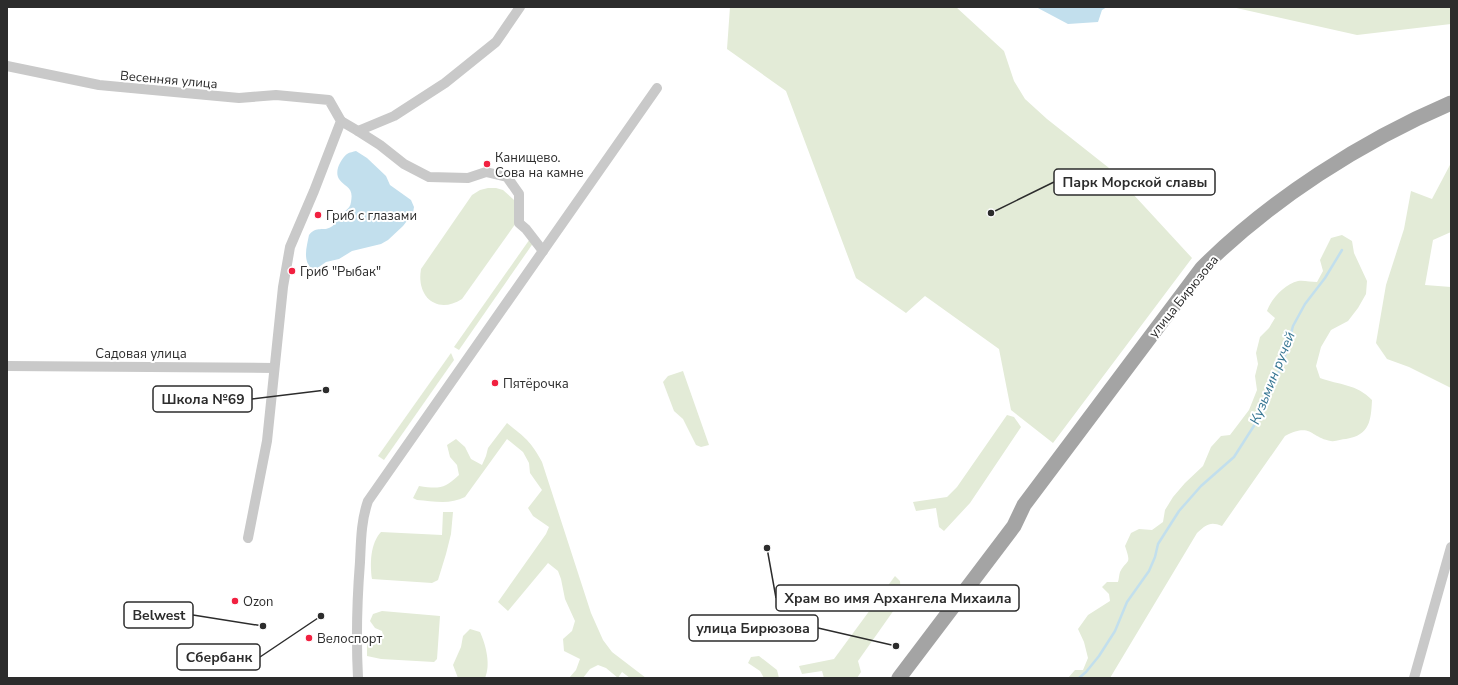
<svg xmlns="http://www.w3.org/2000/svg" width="1458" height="685" font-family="'Nunito Sans',sans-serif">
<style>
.green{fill:#e3ebd7}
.water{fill:#c2dfed}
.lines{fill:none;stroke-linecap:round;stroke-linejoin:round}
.stream{stroke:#c2dfed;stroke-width:2.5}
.minor{stroke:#c9c9c9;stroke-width:10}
.primary{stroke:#a4a4a4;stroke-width:15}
.poi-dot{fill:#f12040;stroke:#fff;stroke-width:1.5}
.labels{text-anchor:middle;stroke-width:4;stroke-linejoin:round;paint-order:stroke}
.street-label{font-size:13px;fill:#2c2c2c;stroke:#fff}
.poi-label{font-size:13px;fill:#2c2c2c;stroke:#fff;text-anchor:start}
.water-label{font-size:14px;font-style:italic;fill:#357592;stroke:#fff}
.leader{fill:none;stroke:#2c2c2c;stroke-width:1.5}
.callout-dot{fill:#2c2c2c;stroke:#fff;stroke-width:1.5}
.callout{fill:#fff;stroke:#2c2c2c;stroke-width:1.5}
.callout-label{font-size:14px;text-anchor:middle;font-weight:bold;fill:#2c2c2c}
</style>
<rect width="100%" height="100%" fill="#fff"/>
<!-- green -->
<g class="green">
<path d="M 730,7 L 956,7 L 1004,51 L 1014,81 L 1025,99 L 1047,119 L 1109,168 L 1192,258 L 1053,443 L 1011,410 L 999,349 L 925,296 L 906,313 L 856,278 L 786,91 L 727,49 Z"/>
<path d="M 1232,7 L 1451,7 L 1451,24 L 1357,35 Z"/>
<path d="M 1451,163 L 1451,232 L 1433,240 L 1425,285 L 1451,287 L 1451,388 L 1409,367 L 1387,359 L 1376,343 L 1386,285 L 1404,229 L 1411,191 L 1432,199 Z"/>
<path d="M 488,188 L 496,188 L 503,190 L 514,200 L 517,207 L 516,223 L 462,299 C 437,315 416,297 421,269 L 472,195 L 480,190 Z"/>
<path d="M 1342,235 L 1352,241 L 1354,253 L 1367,281 L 1366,294 L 1358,308 L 1348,321 L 1331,330 L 1321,347 L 1316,366 L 1320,378 C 1339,385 1357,384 1372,400 C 1371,420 1370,435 1346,439 C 1342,439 1335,442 1331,441 C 1310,438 1312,422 1285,436 L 1222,526 C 1210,521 1206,525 1197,533 L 1110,678 L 1068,678 L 1075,670 L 1083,670 L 1088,658 L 1084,642 L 1078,629 L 1088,615 L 1110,601 L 1109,594 L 1102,587 L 1107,582 L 1118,582 C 1119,579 1119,575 1120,572 C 1127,558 1132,566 1125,546 L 1131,533 L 1139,529 L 1152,530 L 1163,522 L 1165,510 L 1173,497 L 1185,483 L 1203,466 L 1211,447 L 1221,436 L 1230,435 L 1249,410 L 1257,390 L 1255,376 L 1258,364 L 1256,353 L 1260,337 L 1269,328 L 1275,318 L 1267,311 C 1271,299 1285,284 1298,281 C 1303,280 1311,282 1317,282 L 1323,271 L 1320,260 L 1331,238 Z"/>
<path d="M 532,236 L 536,239 L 459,350 L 454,347 Z"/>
<path d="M 451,353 L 454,360 L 384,460 L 378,456 Z"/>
<path d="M 683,371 L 709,445 L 701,447 L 696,445 L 683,419 L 674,411 L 663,382 L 668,376 Z"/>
<path d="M 1007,415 L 1014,417 L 1021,427 L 970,503 L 944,531 L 939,527 L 936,508 L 916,511 L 913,502 L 947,497 L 957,487 Z"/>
<path d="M 507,423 C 524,437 531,441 542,462 L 591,613 L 603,640 L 612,652 L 646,678 L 630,678 L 622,672 L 618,678 L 606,668 L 598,665 L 590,669 L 583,678 L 569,678 L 576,670 L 580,659 L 564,651 L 563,639 L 572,631 L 575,621 L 565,599 L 561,579 L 558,571 L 548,563 L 508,611 L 498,602 L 546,534 L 549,527 L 533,516 L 528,508 L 542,490 L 530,473 L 529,463 L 523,452 L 507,439 L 465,497 C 450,505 433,501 417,500 L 413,498 L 419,486 C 439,489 444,489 459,475 L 457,465 L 450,457 L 447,445 L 456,439 L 465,447 L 471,459 L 482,465 L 486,456 L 488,448 Z"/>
<path d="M 443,512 L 453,512 L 451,534 L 446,554 L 438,580 L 432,583 L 372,579 C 370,564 370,544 381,532 L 442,535 Z"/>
<path d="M 895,576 L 900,581 L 901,600 L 858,661 L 861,672 L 857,678 L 824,678 L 822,671 L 802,674 L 799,666 L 834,659 Z"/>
<path d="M 382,611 L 440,616 L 437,659 L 434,662 L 381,659 L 367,656 L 367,644 L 375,643 L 384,638 L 382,631 L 375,628 L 370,621 L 373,614 Z"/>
<path d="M 470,629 L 480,632 C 486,645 491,665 485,678 L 458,678 L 453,665 L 461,647 L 463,636 Z"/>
<path d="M 759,656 L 777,670 L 779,678 L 764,678 L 760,671 L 748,663 L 751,657 Z"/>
</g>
<!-- water -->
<g class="water">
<path d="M 1036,7 L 1107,7 L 1102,10 L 1098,22 L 1068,24 Z"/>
<path d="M 356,151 L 367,158 L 386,176 L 390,185 L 411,200 L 414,207 L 413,213 L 403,226 L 388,240 L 381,244 L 352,251 L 339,259 L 326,262 L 316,269 L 312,269 C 302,260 307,246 309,235 C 317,225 323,232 331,227 C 335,225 335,221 337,217 C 342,211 350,211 351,202 C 354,186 345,188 339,179 C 334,171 341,159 347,154 C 350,152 353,152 356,151 Z"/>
</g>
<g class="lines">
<!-- stream -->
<path class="stream" d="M 1079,678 L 1086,672 L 1099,656 L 1115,631 L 1127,602 L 1149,571 L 1155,557 L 1158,544 L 1179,511 L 1201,486 L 1234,457 L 1257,421 L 1271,392 L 1286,353 L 1293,326 L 1305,304 L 1325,278 L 1342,250"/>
<!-- minor -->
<g class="minor">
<path d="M 7,66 L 99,85 L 239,98 L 276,95 L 329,100 L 341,121 L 314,191 L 290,247 L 283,287 L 267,441 L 248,538"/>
<path d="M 341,121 L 358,131 L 394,116 L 445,83 L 496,42 L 520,7"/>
<path d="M 358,131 L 380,145 L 404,164 L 429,177 L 468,178 L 486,172 L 507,177 L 519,194 L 519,223 L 526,229 L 543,251"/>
<path d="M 7,366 L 274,368"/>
<path d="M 358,678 C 356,639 357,600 360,562 C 361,541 361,521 368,501 L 657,88"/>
<path d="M 1414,678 L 1451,547"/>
</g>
<!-- primary -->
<path class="primary" d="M 899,678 L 1014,526 L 1024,505 L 1202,268 C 1270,200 1362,141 1451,103"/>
</g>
<!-- markers -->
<g class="poi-dot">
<circle cx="487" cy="164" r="4"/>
<circle cx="318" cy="215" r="4"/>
<circle cx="292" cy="271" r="4"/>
<circle cx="495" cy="383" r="4"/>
<circle cx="235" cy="601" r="4"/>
<circle cx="309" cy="638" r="4"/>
</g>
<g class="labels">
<!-- street labels -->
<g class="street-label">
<text transform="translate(169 79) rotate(5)" y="5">Весенняя улица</text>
<text transform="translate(1183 296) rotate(-51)" y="5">улица Бирюзова</text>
<text x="141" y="358">Садовая улица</text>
</g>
<!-- poi labels -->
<g class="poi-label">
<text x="495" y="162">Канищево.<tspan x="495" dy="15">Сова на камне</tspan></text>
<text x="326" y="220">Гриб с глазами</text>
<text x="300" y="276">Гриб "Рыбак"</text>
<text x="503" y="388">Пятёрочка</text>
<text x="243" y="606">Ozon</text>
<text x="317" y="643">Велоспорт</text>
</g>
<!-- water labels -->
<g class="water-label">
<text transform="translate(1272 378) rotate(-68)" y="5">Кузьмин ручей</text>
</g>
</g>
<!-- callouts -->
<path class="leader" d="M991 213L1054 182M326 390L252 399M767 548L776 598M263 626L193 615M896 646L818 628M321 616L260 657"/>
<g class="callout-dot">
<circle cx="991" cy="213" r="4"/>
<circle cx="326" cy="390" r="4"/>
<circle cx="767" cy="548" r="4"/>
<circle cx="263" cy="626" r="4"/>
<circle cx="896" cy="646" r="4"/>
<circle cx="321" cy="616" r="4"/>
</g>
<g class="callout">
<rect x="1054" y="169" width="161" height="26" rx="4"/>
<rect x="153" y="386" width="99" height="26" rx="4"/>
<rect x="776" y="585" width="243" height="26" rx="4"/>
<rect x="124" y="602" width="69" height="26" rx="4"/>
<rect x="689" y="615" width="129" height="26" rx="4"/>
<rect x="177" y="644" width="83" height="26" rx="4"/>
</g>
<g class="callout-label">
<text x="1135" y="187">Парк Морской славы</text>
<text x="203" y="404">Школа №69</text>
<text x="898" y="603">Храм во имя Архангела Михаила</text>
<text x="159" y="620">Belwest</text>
<text x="753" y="633">улица Бирюзова</text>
<text x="219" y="662">Сбербанк</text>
</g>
<!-- border -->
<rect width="1458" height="685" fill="none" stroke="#2c2c2c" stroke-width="16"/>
</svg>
